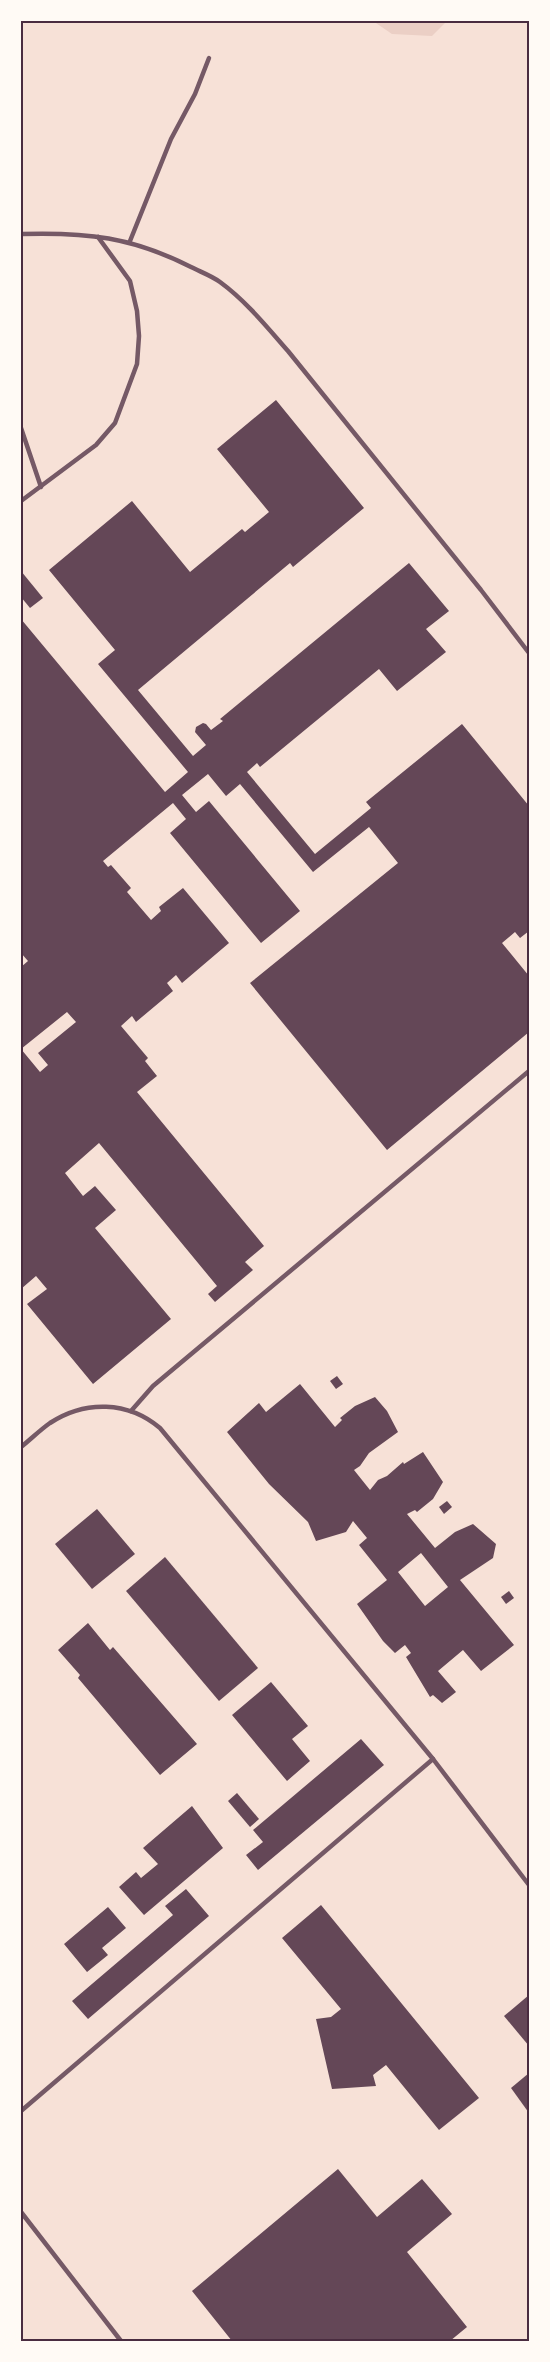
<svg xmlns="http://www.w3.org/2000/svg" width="550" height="2362" font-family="'Source Sans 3',sans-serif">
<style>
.green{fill:#ebcfc5}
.building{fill:#644757;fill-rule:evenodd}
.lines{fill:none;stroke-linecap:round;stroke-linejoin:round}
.service{stroke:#755966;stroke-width:4.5}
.neatline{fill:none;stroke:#4a2c40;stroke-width:2}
</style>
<rect width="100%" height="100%" fill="#f7e1d7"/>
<!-- green -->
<path class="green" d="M 373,21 L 447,21 L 432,36 L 392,34 Z"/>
<!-- building -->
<g class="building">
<path d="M 276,400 L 364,508 L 293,567 L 290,563 L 138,690 L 193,756 L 206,745 L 195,732 L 196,727 L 203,723 L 206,724 L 211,730 L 223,721 L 220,719 L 409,563 L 449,611 L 426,629 L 446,652 L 397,691 L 379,669 L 260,767 L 257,763 L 247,772 L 315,854 L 371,808 L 366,802 L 462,724 L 529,806 L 529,931 L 520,938 L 515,932 L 502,943 L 529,976 L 529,1032 L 387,1150 L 250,983 L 398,863 L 369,827 L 313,872 L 240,784 L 226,796 L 208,774 L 182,795 L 196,812 L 209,801 L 300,911 L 261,943 L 170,833 L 186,819 L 173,803 L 103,861 L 108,867 L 111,865 L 131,888 L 127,892 L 151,920 L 161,911 L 159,907 L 183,888 L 229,943 L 182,983 L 176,975 L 167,983 L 173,991 L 136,1022 L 132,1016 L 121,1026 L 148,1058 L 145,1061 L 157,1076 L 137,1092 L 264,1246 L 245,1262 L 253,1270 L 215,1302 L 208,1294 L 217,1286 L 99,1143 L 65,1173 L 83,1196 L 95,1186 L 116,1210 L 95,1228 L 171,1319 L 93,1384 L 27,1304 L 47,1289 L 36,1276 L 21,1289 L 21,1049 L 40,1072 L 48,1065 L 38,1053 L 76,1022 L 67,1012 L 21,1049 L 21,967 L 28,961 L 21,953 L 21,619 L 165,792 L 188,772 L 98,664 L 115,650 L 49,570 L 132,501 L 190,572 L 242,529 L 245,532 L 269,512 L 217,449 Z"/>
<path d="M 21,571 L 43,598 L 30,608 L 21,597 Z"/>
<path d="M 337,1376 L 343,1384 L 336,1389 L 330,1381 Z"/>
<path d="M 300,1384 L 335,1427 L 342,1420 L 340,1418 L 355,1406 L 375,1397 L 387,1411 L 398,1432 L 369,1453 L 360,1466 L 354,1470 L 370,1490 L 378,1480 L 387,1476 L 403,1462 L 404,1464 L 423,1452 L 443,1482 L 433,1499 L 417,1512 L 415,1510 L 407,1514 L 435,1548 L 455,1532 L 473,1524 L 496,1544 L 493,1558 L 460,1580 L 514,1645 L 481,1671 L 463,1650 L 438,1671 L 456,1692 L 442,1703 L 433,1695 L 430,1697 L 406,1657 L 411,1653 L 405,1645 L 395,1653 L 383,1641 L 357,1604 L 387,1580 L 359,1545 L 367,1538 L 353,1521 L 346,1532 L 316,1541 L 308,1522 L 269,1484 L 227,1432 L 259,1403 L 266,1412 ZM 421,1553 L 448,1587 L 425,1606 L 398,1572 Z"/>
<path d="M 447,1501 L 452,1507 L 444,1514 L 439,1507 Z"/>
<path d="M 97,1509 L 135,1554 L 92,1589 L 55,1544 Z"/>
<path d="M 165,1557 L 258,1668 L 219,1701 L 126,1591 Z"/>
<path d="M 509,1591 L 514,1598 L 506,1604 L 501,1597 Z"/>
<path d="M 88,1623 L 110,1650 L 113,1647 L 197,1744 L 160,1775 L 78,1678 L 80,1675 L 58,1650 Z"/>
<path d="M 271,1682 L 308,1726 L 292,1739 L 310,1761 L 287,1781 L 232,1715 Z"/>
<path d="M 361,1739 L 384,1765 L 258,1870 L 246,1855 L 263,1842 L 253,1830 Z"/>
<path d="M 237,1793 L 259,1819 L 250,1827 L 228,1801 Z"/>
<path d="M 192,1806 L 223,1848 L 144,1915 L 119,1887 L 136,1872 L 141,1878 L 158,1864 L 143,1848 Z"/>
<path d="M 186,1889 L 209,1916 L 88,2019 L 72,2001 L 173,1915 L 165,1906 Z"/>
<path d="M 321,1905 L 479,2098 L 439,2130 L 386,2065 L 373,2075 L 376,2086 L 332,2089 L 316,2019 L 331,2017 L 341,2009 L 282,1938 Z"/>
<path d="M 108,1907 L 126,1928 L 102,1948 L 108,1955 L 87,1972 L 64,1944 Z"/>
<path d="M 529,1995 L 529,2046 L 504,2016 Z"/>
<path d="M 529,2073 L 529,2113 L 511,2088 Z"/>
<path d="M 338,2169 L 377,2217 L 422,2179 L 452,2214 L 407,2252 L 467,2327 L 450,2341 L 232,2341 L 192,2291 Z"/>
</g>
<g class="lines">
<!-- service -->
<g class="service">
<path d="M 21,234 C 87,232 132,237 191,267 C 201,272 212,276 220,282 C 246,301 267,327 288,351 L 481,590 L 529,653"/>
<path d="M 130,241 L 171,139 L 195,94 L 209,58"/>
<path d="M 21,428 L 41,487"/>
<path d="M 21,501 L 96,445 L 115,423 L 137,364 L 139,336 L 137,311 L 130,281 L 98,237"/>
<path d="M 131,1411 L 153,1386 L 529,1071"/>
<path d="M 21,1447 C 31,1439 40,1430 50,1423 C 85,1400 128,1401 160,1428 L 433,1759 L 529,1885"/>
<path d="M 21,2111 L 433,1759"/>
<path d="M 21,2212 L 121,2341"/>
</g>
</g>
<!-- border -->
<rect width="550" height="2362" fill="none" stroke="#fffaf5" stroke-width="45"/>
<rect x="22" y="22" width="506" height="2318" class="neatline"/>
</svg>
